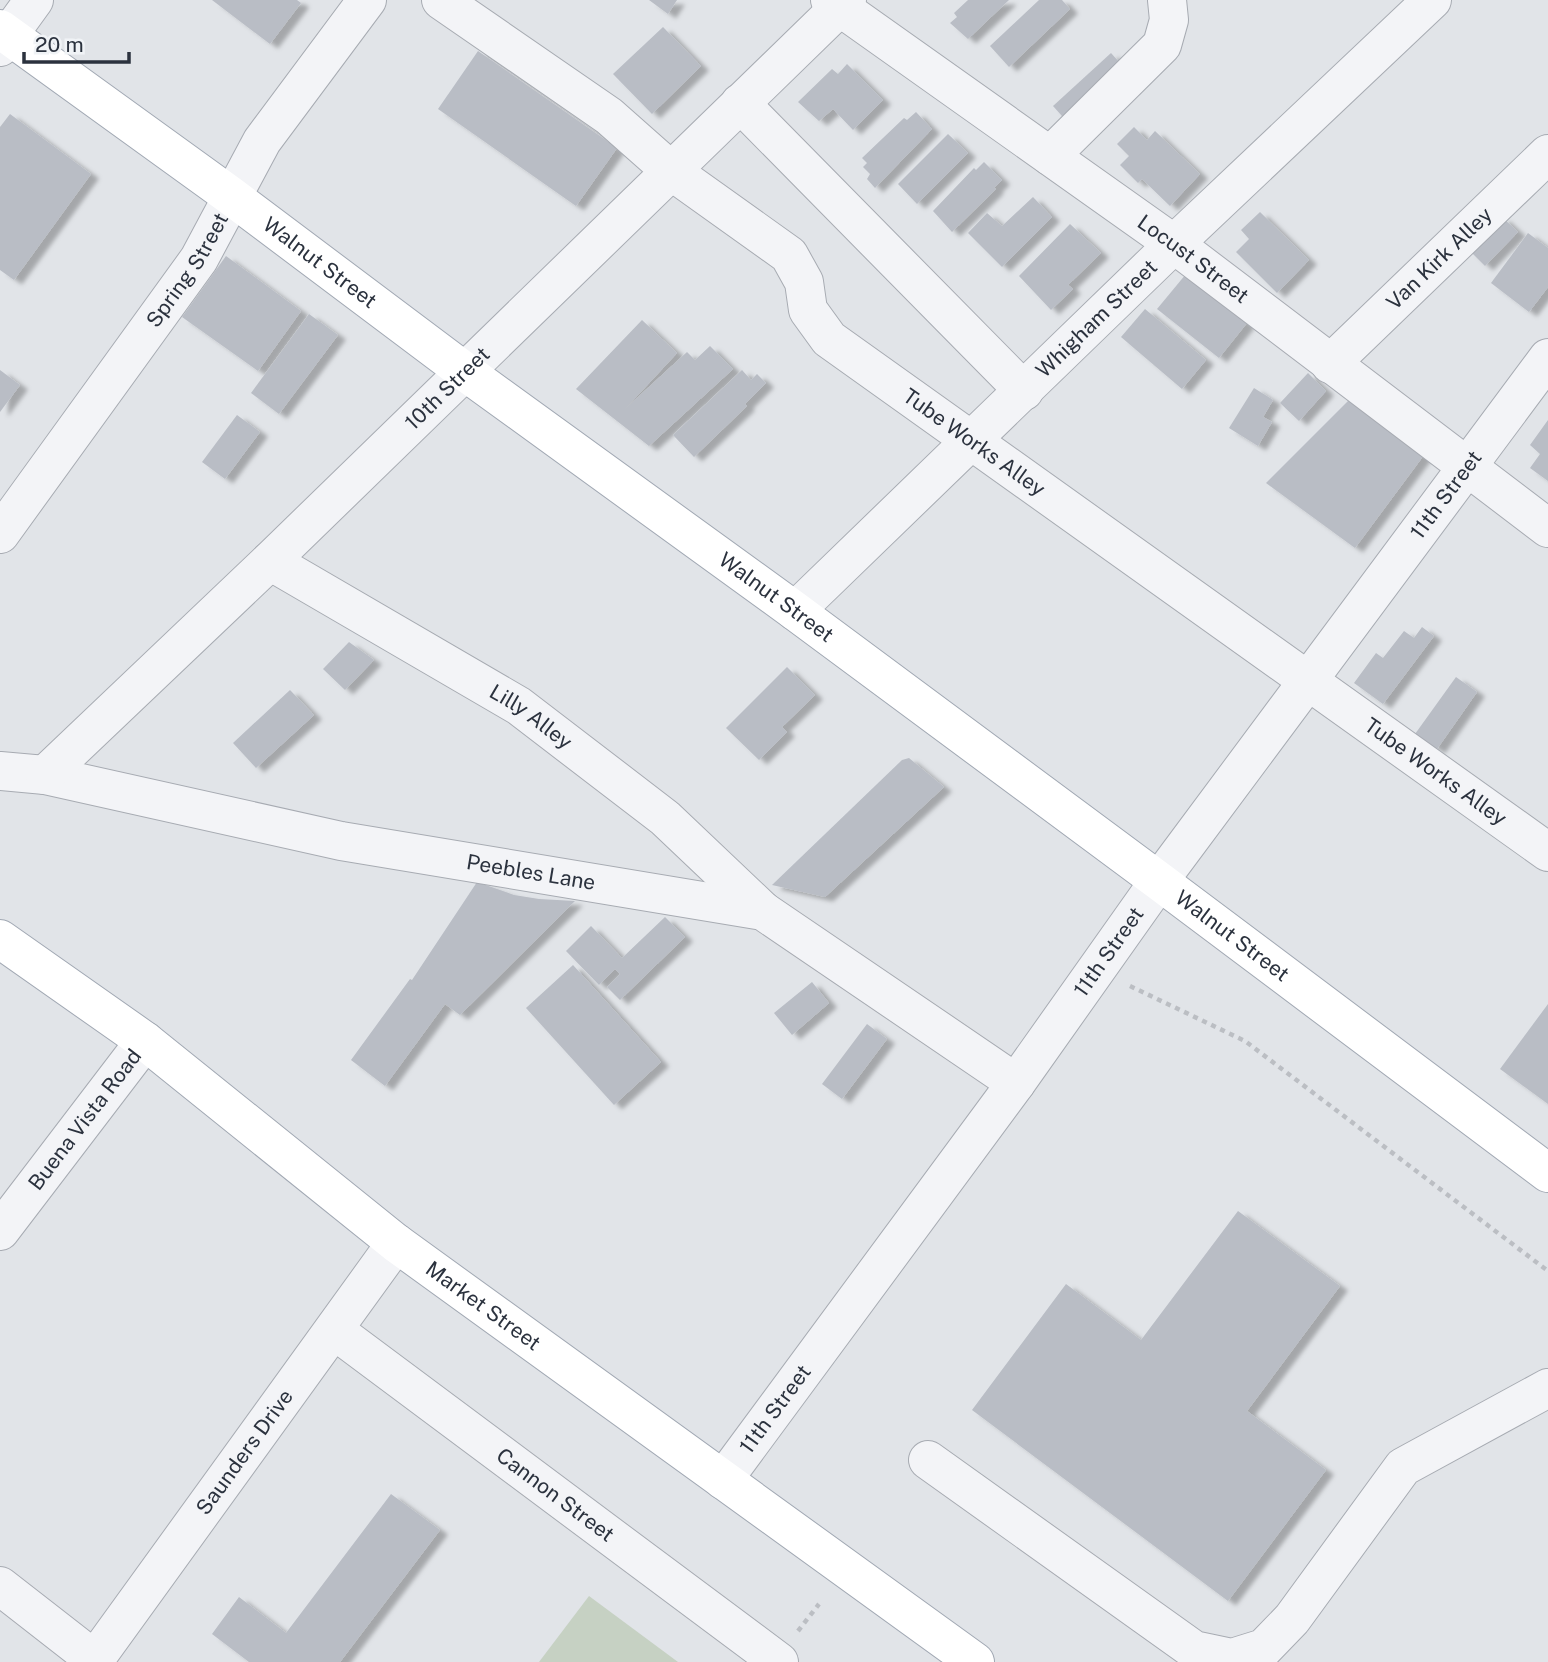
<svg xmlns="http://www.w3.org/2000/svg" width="1548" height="1662" font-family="'Public Sans',sans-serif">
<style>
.green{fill:#c6d1c3}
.building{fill:#b9bdc5;filter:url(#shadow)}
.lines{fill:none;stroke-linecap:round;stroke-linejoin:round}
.minor-casing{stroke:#a7abb2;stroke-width:40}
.major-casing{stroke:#a1a8b3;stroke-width:40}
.path{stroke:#bbbec3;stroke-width:4.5;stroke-dasharray:5 5;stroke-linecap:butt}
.minor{stroke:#f3f4f7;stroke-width:38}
.major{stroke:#fff;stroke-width:38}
.labels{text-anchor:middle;stroke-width:6;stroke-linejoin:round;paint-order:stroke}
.street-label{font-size:21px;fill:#2b323e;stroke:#f0f3f6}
</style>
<defs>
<filter id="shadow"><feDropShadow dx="8" dy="4.5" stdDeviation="2" flood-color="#0004"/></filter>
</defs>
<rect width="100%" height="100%" fill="#e1e4e8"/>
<!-- green -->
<path class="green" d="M 589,1596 L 678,1662 L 539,1662 Z"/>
<!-- building -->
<g class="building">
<path d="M 212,0 L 297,0 L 301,3 L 270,44 Z"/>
<path d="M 649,0 L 677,0 L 668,14 Z"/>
<path d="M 968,0 L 1009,0 L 968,39 L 950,23 L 957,17 L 954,13 Z"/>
<path d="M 1039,0 L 1062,0 L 1070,9 L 1009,67 L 990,46 Z"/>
<path d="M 663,27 L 701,66 L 652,114 L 613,74 Z"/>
<path d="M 478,51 L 617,148 L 576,206 L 438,109 Z"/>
<path d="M 1111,53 L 1128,72 L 1070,125 L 1053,106 Z"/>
<path d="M 847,64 L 883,100 L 853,130 L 833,109 L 819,121 L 798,102 L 832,69 L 838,74 Z"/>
<path d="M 916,112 L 932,129 L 875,188 L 867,179 L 870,174 L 863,167 L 867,163 L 862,158 L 904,118 L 907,120 Z"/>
<path d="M 10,114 L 91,174 L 14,280 L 0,270 L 0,127 Z"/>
<path d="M 1134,127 L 1147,140 L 1155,131 L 1200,174 L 1170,206 L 1142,179 L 1138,183 L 1120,165 L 1129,156 L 1117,144 Z"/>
<path d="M 948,134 L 968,153 L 917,204 L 898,184 Z"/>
<path d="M 984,162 L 1002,180 L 994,188 L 996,189 L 952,232 L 933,211 L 974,168 L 976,170 Z"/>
<path d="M 1033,197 L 1052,217 L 1002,267 L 968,233 L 987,213 L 1002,226 Z"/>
<path d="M 1260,212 L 1309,260 L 1277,293 L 1236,252 L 1249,239 L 1241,230 Z"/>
<path d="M 1502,217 L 1518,232 L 1485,266 L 1469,250 Z"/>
<path d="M 1070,224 L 1101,253 L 1068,285 L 1073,289 L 1051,310 L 1019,276 Z"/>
<path d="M 1528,233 L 1548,248 L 1548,287 L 1529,312 L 1491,283 Z"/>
<path d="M 226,256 L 301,311 L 258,371 L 182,317 Z"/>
<path d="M 1186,274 L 1247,323 L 1219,358 L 1157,309 Z"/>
<path d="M 1145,309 L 1206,360 L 1182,389 L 1121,337 Z"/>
<path d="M 309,314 L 338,335 L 279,414 L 251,393 Z"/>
<path d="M 642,320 L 677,353 L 625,409 L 687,352 L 695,360 L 710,346 L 733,369 L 649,446 L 576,389 Z"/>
<path d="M 0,370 L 20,385 L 0,412 Z"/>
<path d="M 742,370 L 751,380 L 757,374 L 766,383 L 745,404 L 747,406 L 694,457 L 673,435 Z"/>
<path d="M 1308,373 L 1326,391 L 1299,421 L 1280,403 Z"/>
<path d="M 1254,388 L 1273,400 L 1263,417 L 1272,422 L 1258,446 L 1229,428 Z"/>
<path d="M 1349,400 L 1424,455 L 1355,548 L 1266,483 Z"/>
<path d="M 237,415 L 260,432 L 225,479 L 202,462 Z"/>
<path d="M 1548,420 L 1548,481 L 1530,468 L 1540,454 L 1530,445 Z"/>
<path d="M 1422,627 L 1434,636 L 1383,704 L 1354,683 L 1376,653 L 1383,658 L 1404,631 L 1414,638 Z"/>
<path d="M 349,642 L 374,660 L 345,690 L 323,669 Z"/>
<path d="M 787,667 L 815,695 L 782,727 L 787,732 L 759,760 L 726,728 Z"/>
<path d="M 1456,677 L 1477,692 L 1437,749 L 1415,734 Z"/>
<path d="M 290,690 L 314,715 L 256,768 L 233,743 Z"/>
<path d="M 909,758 L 944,787 L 825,897 L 772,885 L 902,760 Z"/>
<path d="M 477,882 L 514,895 L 539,899 L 575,901 L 460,1015 L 445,1004 L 385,1086 L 351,1060 L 410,979 L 412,980 Z"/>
<path d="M 665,917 L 685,937 L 620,1000 L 607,987 L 620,974 L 615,969 L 599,985 L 566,951 L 591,926 L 622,958 Z"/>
<path d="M 573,965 L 661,1062 L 614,1105 L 526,1008 Z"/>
<path d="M 812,982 L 829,1003 L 792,1035 L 774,1013 Z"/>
<path d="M 1548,1004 L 1548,1104 L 1500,1069 Z"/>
<path d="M 867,1024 L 887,1039 L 842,1099 L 822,1084 Z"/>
<path d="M 1238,1211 L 1340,1286 L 1247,1411 L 1326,1470 L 1228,1601 L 972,1410 L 1066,1284 L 1141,1340 Z"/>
<path d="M 391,1494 L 440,1530 L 340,1662 L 249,1662 L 212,1634 L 239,1597 L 286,1633 Z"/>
</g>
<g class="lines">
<defs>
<g id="minor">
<path id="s1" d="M 441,0 L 609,116 L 670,170 L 789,255 L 804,282 L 808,310 L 829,339 L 1548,852"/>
<path id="s2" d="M 830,0 L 1174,244 L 1548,528"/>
<path d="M 0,47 L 34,0"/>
<path d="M 740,103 L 1024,391"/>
<path d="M 1050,156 L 1162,45 L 1169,20 L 1167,0"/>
<path id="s3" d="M 1330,364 L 1548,154"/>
<path id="s4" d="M 0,534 L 199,259 L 262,141 L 367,0"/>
<path id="s5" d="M 270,561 L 519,706 L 665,818 L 763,911"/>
<path id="s6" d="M 795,611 L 1174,244 L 1432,0"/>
<path id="s7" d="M 0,771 L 45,775 L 341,841 L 763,911 L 1016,1083"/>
<path id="s8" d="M 45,775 L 270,561 L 847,0"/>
<path id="s9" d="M 0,1231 L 145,1041"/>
<path id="s10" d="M 334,1330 L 779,1662"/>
<path d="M 928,1460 L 1194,1650 L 1232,1658 L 1264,1648 L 1292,1619 L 1403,1467 L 1548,1388"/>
<path id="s11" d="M 723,1480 L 1016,1083 L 1159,881 L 1548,358"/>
<path d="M 0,1586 L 95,1660"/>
<path id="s12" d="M 93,1662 L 396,1243"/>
</g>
<g id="major">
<path id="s13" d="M 0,29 L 231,196 L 464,371 L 795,611 L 1159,881 L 1548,1173"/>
<path id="s14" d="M 0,939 L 145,1041 L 396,1243 L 975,1662"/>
</g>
</defs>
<!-- minor casing -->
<use href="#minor" class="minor-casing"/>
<!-- major casing -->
<use href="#major" class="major-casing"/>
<!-- path -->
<g class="path">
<path d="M 1130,986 L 1245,1041 L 1548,1271"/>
<path d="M 798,1631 L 819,1604"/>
</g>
<!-- minor -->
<use href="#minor" class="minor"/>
<!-- major -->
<use href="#major" class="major"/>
</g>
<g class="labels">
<!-- street labels -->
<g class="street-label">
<text dy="7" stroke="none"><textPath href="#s2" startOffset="446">Locust Street</textPath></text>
<text dy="7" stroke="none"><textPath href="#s3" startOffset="152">Van Kirk Alley</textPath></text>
<text dy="7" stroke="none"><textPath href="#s13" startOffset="396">Walnut Street</textPath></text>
<text dy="7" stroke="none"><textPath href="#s4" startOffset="324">Spring Street</textPath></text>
<text dy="7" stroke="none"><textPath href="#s6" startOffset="420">Whigham Street</textPath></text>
<text dy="7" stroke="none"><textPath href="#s8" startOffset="558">10th Street</textPath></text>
<text dy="7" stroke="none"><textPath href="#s1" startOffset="705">Tube Works Alley</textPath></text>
<text dy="7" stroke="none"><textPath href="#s11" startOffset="1222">11th Street</textPath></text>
<text dy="7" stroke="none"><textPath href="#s13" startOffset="962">Walnut Street</textPath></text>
<text dy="7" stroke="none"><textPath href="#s5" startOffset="304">Lilly Alley</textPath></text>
<text dy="7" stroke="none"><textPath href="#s1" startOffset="1272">Tube Works Alley</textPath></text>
<text dy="7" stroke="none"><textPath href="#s7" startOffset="541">Peebles Lane</textPath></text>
<text dy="7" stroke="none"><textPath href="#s13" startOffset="1530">Walnut Street</textPath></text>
<text dy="7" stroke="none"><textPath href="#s11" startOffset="654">11th Street</textPath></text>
<text dy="7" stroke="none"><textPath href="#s9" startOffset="140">Buena Vista Road</textPath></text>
<text dy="7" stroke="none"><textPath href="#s14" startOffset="607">Market Street</textPath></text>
<text dy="7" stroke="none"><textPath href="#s11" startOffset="88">11th Street</textPath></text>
<text dy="7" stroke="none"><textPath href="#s12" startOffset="259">Saunders Drive</textPath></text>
<text dy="7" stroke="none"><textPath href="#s10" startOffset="276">Cannon Street</textPath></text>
</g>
</g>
<!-- scale -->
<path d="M24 52v10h105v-10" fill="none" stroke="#2b323e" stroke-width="3.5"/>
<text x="35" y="52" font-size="21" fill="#2b323e" stroke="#f0f3f6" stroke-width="5" paint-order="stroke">20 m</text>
</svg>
